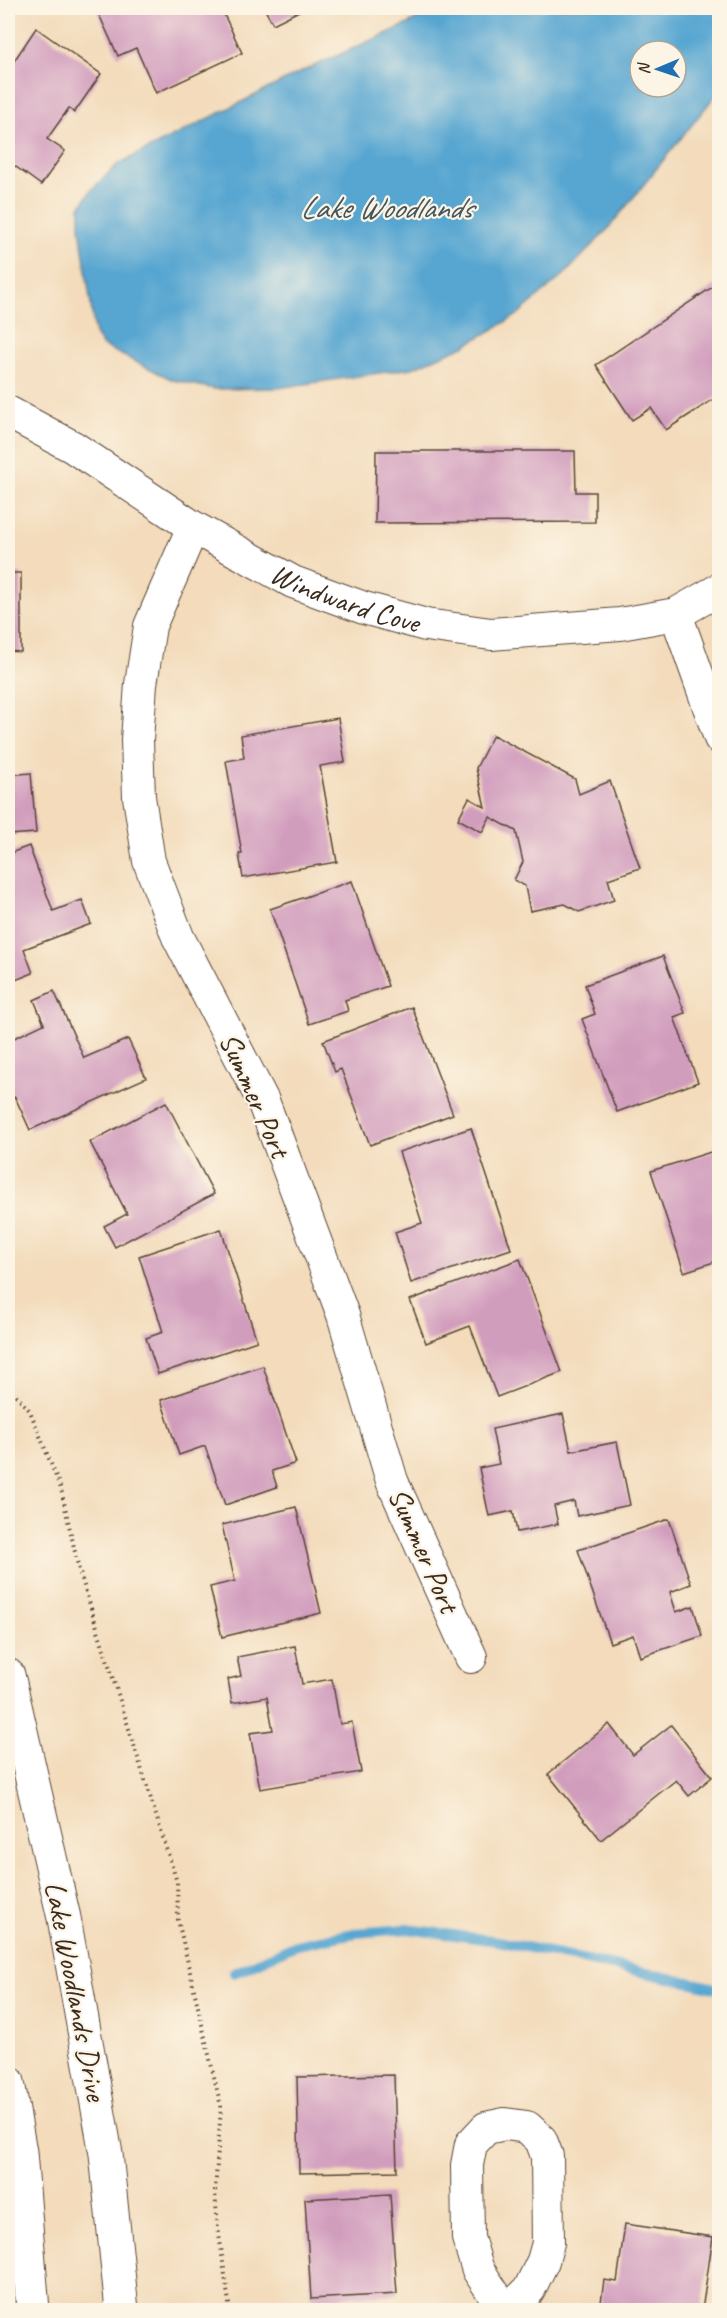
<svg xmlns="http://www.w3.org/2000/svg" width="727" height="2318" font-family="Caveat,sans-serif">
<style>
.water{fill:#57a6d1;stroke:#496878;stroke-width:1.5;fill-rule:evenodd}
.lines{fill:none;stroke-linecap:round;stroke-linejoin:round}
.stream{stroke:#57a6d1;stroke-width:10}
.building{fill:#d19dbd}
.street-casing{stroke:#574536;stroke-width:34}
.secondary-casing{stroke:#574536;stroke-width:35}
.path{stroke:#574536;stroke-width:4;stroke-dasharray:1.5 4.5;stroke-linecap:butt}
.street{stroke:#fff;stroke-width:32}
.secondary{stroke:#fff;stroke-width:33}
.labels{text-anchor:middle;stroke-width:4.5;stroke-linejoin:round;paint-order:stroke}
.street-label{font-size:30px;fill:#3b2a1e;stroke:#fcf5e5}
.water-label{font-size:32px;font-style:italic;fill:#45555d;stroke:#fcf5e5}
</style>
<rect width="100%" height="100%" fill="#fcf5e5"/>
<filter id="ink" filterUnits="userSpaceOnUse"><feTurbulence type="fractalNoise" baseFrequency=".0167" numOctaves="2"/><feDisplacementMap in="SourceGraphic" scale="12" xChannelSelector="R" yChannelSelector="G"/><feConvolveMatrix kernelMatrix="1 2 1 2 8 2 1 2 1" color-interpolation-filters="sRGB"/></filter>
<filter id="wash" filterUnits="userSpaceOnUse"><feTurbulence type="fractalNoise" baseFrequency=".008" numOctaves="4" result="noise"/><feDisplacementMap in="SourceGraphic" scale="24" xChannelSelector="R" yChannelSelector="G"/><feGaussianBlur stdDeviation="1.35" result="paint"/><feColorMatrix in="noise" values="0 0 0 0 0 0 0 0 0 0 0 0 0 0 0 0 0 1.4 0 .05"/><feComposite in="paint" operator="in"/></filter>
<g filter="url(#wash)">
<rect width="100%" height="100%" fill="#f3dbbb"/>
<!-- water -->
<path class="water" d="M 438,8 L 719,8 L 719,91 L 608,229 L 565,274 L 516,316 L 464,346 L 412,368 L 278,388 L 214,389 L 173,380 L 103,346 L 95,334 L 80,228 L 80,207 L 92,189 L 118,164 L 307,69 L 408,24 ZM 640,51 L 676,51 L 676,87 L 640,87 Z"/>
<g class="lines">
<!-- stream -->
<path class="stream" d="M 234,1973 L 296,1945 L 355,1933 L 408,1929 L 498,1941 L 720,1989"/>
</g>
<g id="blocks">
<!-- building -->
<g class="building">
<path d="M 96,8 L 221,8 L 242,53 L 156,93 L 136,48 L 118,56 Z"/>
<path d="M 264,8 L 305,8 L 273,24 Z"/>
<path d="M 36,28 L 101,74 L 74,113 L 69,108 L 47,139 L 65,151 L 41,185 L 8,161 L 8,70 Z"/>
<path d="M 720,282 L 720,395 L 666,430 L 651,408 L 632,420 L 596,365 Z"/>
<path d="M 376,451 L 575,451 L 576,492 L 595,492 L 595,522 L 375,523 Z"/>
<path d="M 8,573 L 21,573 L 21,652 L 8,651 Z"/>
<path d="M 338,718 L 345,762 L 320,766 L 337,862 L 243,878 L 239,854 L 242,854 L 226,761 L 244,758 L 241,735 Z"/>
<path d="M 493,735 L 575,779 L 579,794 L 610,781 L 640,868 L 608,879 L 614,900 L 579,912 L 565,904 L 530,911 L 525,886 L 514,880 L 523,862 L 516,831 L 490,817 L 482,832 L 458,819 L 469,798 L 485,807 L 476,768 Z"/>
<path d="M 31,773 L 36,833 L 8,835 L 8,775 Z"/>
<path d="M 29,846 L 53,911 L 82,900 L 91,924 L 24,949 L 33,973 L 8,983 L 8,854 Z"/>
<path d="M 352,881 L 388,986 L 345,1000 L 348,1011 L 309,1024 L 270,909 Z"/>
<path d="M 663,956 L 685,1013 L 674,1017 L 698,1082 L 617,1112 L 582,1019 L 595,1014 L 585,985 Z"/>
<path d="M 54,991 L 84,1058 L 128,1039 L 146,1078 L 30,1130 L 15,1097 L 8,1100 L 8,1041 L 44,1024 L 34,1000 Z"/>
<path d="M 412,1007 L 453,1114 L 370,1145 L 341,1069 L 335,1072 L 323,1041 Z"/>
<path d="M 166,1102 L 214,1194 L 115,1247 L 104,1226 L 127,1214 L 90,1142 Z"/>
<path d="M 471,1128 L 511,1249 L 411,1283 L 395,1232 L 422,1223 L 399,1152 Z"/>
<path d="M 720,1149 L 720,1260 L 684,1272 L 651,1171 Z"/>
<path d="M 221,1229 L 257,1341 L 158,1374 L 146,1338 L 163,1332 L 139,1256 Z"/>
<path d="M 520,1259 L 562,1372 L 497,1397 L 470,1326 L 426,1343 L 410,1300 Z"/>
<path d="M 263,1366 L 296,1463 L 272,1471 L 277,1487 L 225,1505 L 205,1446 L 179,1455 L 161,1400 Z"/>
<path d="M 563,1414 L 571,1451 L 617,1442 L 630,1505 L 577,1516 L 574,1501 L 554,1506 L 558,1524 L 517,1532 L 513,1511 L 489,1516 L 479,1468 L 499,1464 L 492,1429 Z"/>
<path d="M 296,1507 L 321,1613 L 222,1637 L 210,1587 L 235,1581 L 222,1525 Z"/>
<path d="M 669,1519 L 691,1584 L 670,1592 L 676,1612 L 693,1606 L 702,1636 L 640,1657 L 633,1635 L 610,1643 L 578,1550 Z"/>
<path d="M 295,1646 L 302,1684 L 332,1679 L 340,1724 L 352,1722 L 361,1772 L 260,1789 L 250,1733 L 273,1730 L 267,1697 L 232,1703 L 228,1679 L 241,1676 L 237,1657 Z"/>
<path d="M 609,1724 L 633,1755 L 671,1725 L 712,1777 L 689,1796 L 676,1780 L 601,1840 L 548,1774 Z"/>
<path d="M 394,2075 L 397,2171 L 299,2173 L 297,2077 Z"/>
<path d="M 390,2194 L 397,2294 L 311,2299 L 305,2199 Z"/>
<path d="M 625,2224 L 713,2237 L 702,2310 L 600,2310 L 604,2280 L 617,2282 Z"/>
</g>
</g>
</g>
<g filter="url(#ink)">
<use href="#blocks" fill-opacity="0" stroke="#574536" stroke-width="1.5"/>
<g class="lines">
<defs>
<g id="street">
<path id="s1" d="M 8,412 L 73,447 L 193,527 L 293,582 L 364,608 L 426,625 L 491,634 L 620,624 L 676,614 L 720,589"/>
<path d="M 193,527 L 150,626 L 141,684 L 137,740 L 139,797 L 149,861 L 178,937 L 263,1101 L 343,1315 L 392,1481 L 471,1657"/>
<path d="M 676,614 L 720,738"/>
<path d="M 501,2310 L 494,2294 L 478,2270 L 468,2238 L 467,2165 L 471,2144 L 486,2128 L 505,2124 L 527,2127 L 541,2140 L 547,2156 L 548,2243 L 543,2261 L 529,2290 L 509,2310"/>
</g>
<g id="secondary">
<path d="M 8,1675 L 64,1918 L 106,2154 L 122,2310"/>
<path d="M 8,2082 L 20,2152 L 33,2310"/>
</g>
</defs>
<!-- street casing -->
<use href="#street" class="street-casing"/>
<!-- secondary casing -->
<use href="#secondary" class="secondary-casing"/>
<!-- path -->
<path class="path" d="M 8,1386 L 30,1411 L 61,1489 L 79,1570 L 177,1882 L 178,1920 L 221,2107 L 215,2192 L 218,2227 L 230,2310"/>
<!-- street -->
<use href="#street" class="street"/>
<!-- secondary -->
<use href="#secondary" class="secondary"/>
</g>
</g>
<g class="labels">
<!-- street labels -->
<g class="street-label">
<text dy="10" stroke="none"><textPath href="#s1" startOffset="387">Windward Cove</textPath></text>
<text transform="translate(255 1095) rotate(66)" y="10">Summer Port</text>
<text transform="translate(424 1550) rotate(66)" y="10">Summer Port</text>
<text transform="translate(76 1991) rotate(79)" y="10">Lake Woodlands Drive</text>
</g>
<!-- water labels -->
<g class="water-label">
<text x="386" y="218">Lake Woodlands</text>
</g>
</g>
<!-- margin -->
<rect width="727" height="2318" fill="none" stroke="#fcf5e5" stroke-width="30"/>
<!-- north arrow -->
<g transform="translate(658 69) rotate(268)"><circle r="28" fill="#fcf5e5" stroke="#afa495" stroke-width="1.5"/>
<path d="M0-4.5L10 22L0 15L-10 22Z" fill="#1f6fb2"/>
<text y="-9" font-size="16" font-weight="bold" text-anchor="middle" fill="#3b2a1e">N</text>
</g>
</svg>
